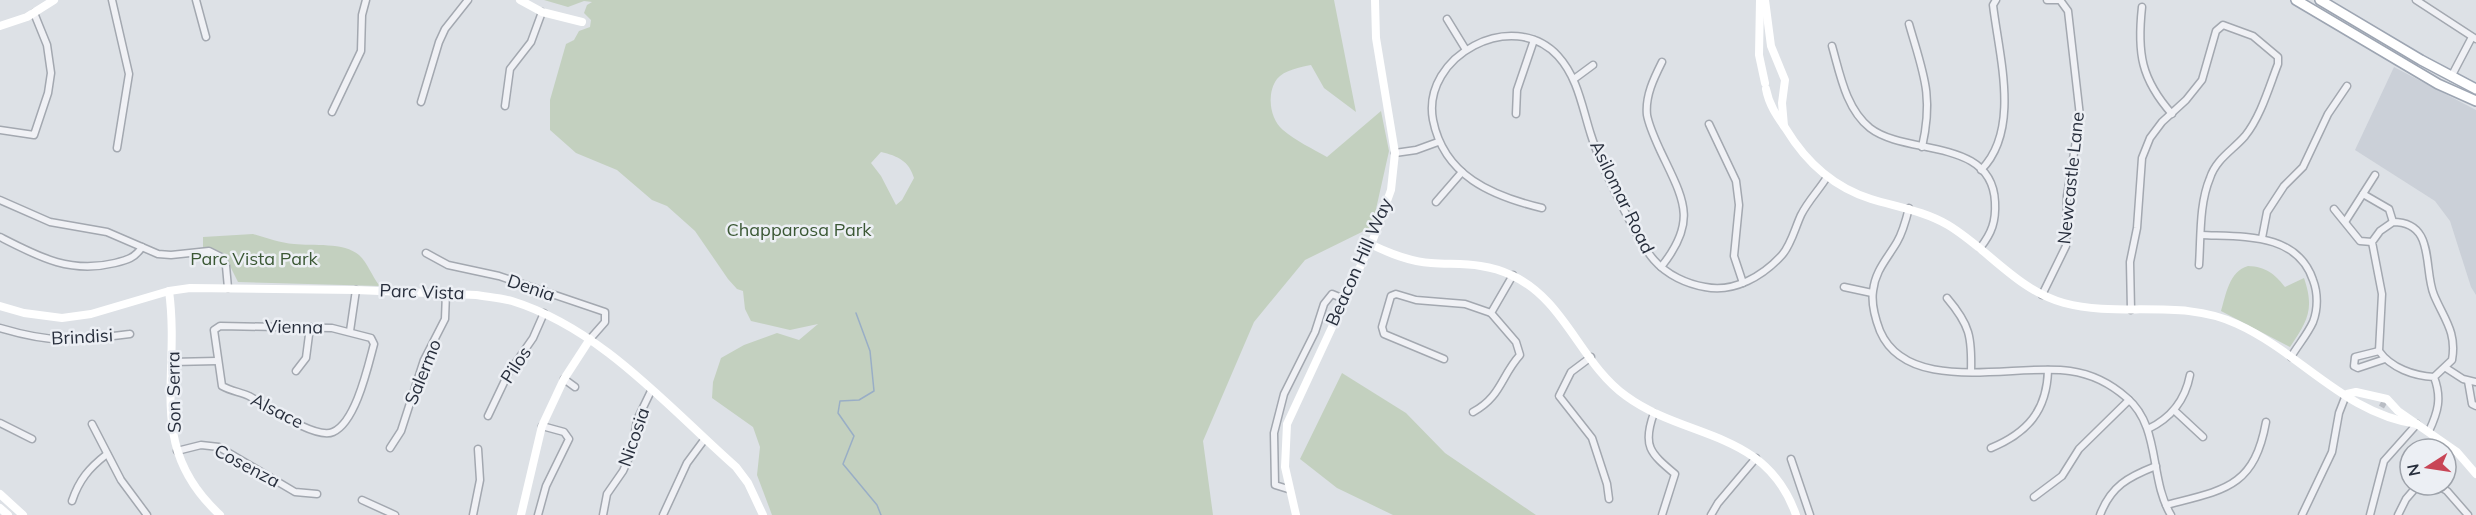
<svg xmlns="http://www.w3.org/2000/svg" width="2476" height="515" font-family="Mulish,sans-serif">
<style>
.built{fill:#cbd0d8}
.green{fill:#c3d0bf;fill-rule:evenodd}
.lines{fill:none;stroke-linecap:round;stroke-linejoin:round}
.stream{stroke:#99aec6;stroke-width:1.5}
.secondary-tunnel{stroke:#b9bdc4;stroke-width:8;stroke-dasharray:8 4;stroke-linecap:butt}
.street-casing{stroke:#a3a8b0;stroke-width:9}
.primary-casing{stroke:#9da5b2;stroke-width:12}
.street{stroke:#f0f1f5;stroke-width:6}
.secondary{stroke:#fff;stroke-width:8}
.primary{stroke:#fff;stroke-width:9}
.labels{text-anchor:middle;stroke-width:5;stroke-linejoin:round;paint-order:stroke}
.street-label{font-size:18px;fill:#272e3c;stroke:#eceff4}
.park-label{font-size:18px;fill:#3b5835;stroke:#eceff4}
</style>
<rect width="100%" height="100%" fill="#dde1e6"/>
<!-- built -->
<path class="built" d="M 2394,67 L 2476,110 L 2476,295 L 2471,287 L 2450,221 L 2435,201 L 2355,150 Z"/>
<!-- green -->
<g class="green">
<path d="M 544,0 L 1334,0 L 1356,112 L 1324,88 L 1311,65 C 1301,67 1284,70 1277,79 C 1266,94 1270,119 1283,130 C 1296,141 1313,149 1327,157 L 1381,111 L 1389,151 L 1372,227 L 1305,260 L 1254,322 L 1203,441 L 1213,515 L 772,515 L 757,475 L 760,447 L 753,427 L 712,398 L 713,382 L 721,358 L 744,345 L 777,333 L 799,340 L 818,324 L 790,330 L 751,321 L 745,309 L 743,291 L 737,289 L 728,279 L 695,231 L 667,206 L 652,200 L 617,170 L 576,153 L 550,130 L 550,100 L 566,44 L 574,40 L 579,31 L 590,27 L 591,20 L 584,13 L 587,5 L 592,2 L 584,1 L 568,7 ZM 881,152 C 898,156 909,161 914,178 L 902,200 L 896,205 L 881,176 L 871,163 Z"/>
<path d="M 253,234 C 267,238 280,243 294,244 C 313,246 344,242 359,255 C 368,263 372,277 380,286 L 238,282 L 226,258 L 203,248 L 203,237 Z"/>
<path d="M 2248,266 C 2266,267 2274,273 2285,287 L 2304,278 C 2315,310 2307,321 2290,347 L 2221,311 C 2226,295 2229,271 2248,266 Z"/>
<path d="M 1342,373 L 1406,413 L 1445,453 L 1536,515 L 1393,515 L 1337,488 L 1300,459 Z"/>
</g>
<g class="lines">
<!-- stream -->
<path class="stream" d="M 856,313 L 870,351 L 874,391 L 859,400 L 840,401 L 838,413 L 854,436 L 843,464 L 877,505 L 881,515"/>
<!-- secondary-tunnel -->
<path class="secondary-tunnel" d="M 2381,402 L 2386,405"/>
<defs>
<g id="street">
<path d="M 112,0 L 129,74 L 117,148"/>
<path d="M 196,0 L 206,37"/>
<path d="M 2416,0 L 2476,39"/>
<path d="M 2142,7 C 2137,53 2141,79 2172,114"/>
<path d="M 1447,19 L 1466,50"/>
<path d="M 1909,24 C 1923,73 1934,95 1922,147"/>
<path d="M 1832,46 C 1840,74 1846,109 1870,128 C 1906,156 1992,137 1995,202 C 1996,221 1992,233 1980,248"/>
<path d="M 2451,77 L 2472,37"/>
<path d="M 1574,79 L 1593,65"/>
<path d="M 421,102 L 439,42 L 445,29 L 468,0"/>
<path d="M 505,106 L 510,69 L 531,42 L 542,12"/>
<path d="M 332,112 L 361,51 L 362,15 L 366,0"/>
<path d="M 1516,114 L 1517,90 L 1534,40"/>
<path d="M 1709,124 L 1736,181 L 1739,205 L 1734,256 L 1743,283"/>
<path d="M 0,130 L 34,135 L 48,93 L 51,73 L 47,45 L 34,13"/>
<path d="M 1395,153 L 1416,150 L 1438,142"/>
<path d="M 1981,170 C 2021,130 1999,56 1993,5 L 1996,0"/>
<path d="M 2363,194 L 2389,209 L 2393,222"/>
<path d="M 0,200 L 50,222 L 107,232 L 158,254 L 171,255 L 209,251 L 221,257 L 226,266 L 228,288"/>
<path d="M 1436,202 L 1462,172"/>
<path d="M 1542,208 C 1492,196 1444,176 1433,120 C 1421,56 1513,7 1558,56 C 1578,78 1582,107 1591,135 C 1599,161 1637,241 1654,260 C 1667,275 1687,284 1705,287 C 1734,293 1763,276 1782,255 C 1791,245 1795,228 1801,215 C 1808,201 1819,190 1827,177"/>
<path d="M 1909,208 C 1906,220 1903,232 1897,242 C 1887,259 1875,271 1873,291 C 1871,305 1875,318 1880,331 C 1908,396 2015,363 2070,371 C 2092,374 2110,383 2127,398 C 2161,427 2149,479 2171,515"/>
<path d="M 2334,209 L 2360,241 L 2372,242"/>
<path d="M 2345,222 L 2375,175"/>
<path d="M 2201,235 C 2242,237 2297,232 2313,280 C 2318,293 2318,309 2313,322 C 2307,335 2298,345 2291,357"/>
<path d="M 0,237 C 39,257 70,274 115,263 C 127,260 135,258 142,247"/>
<path d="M 2262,238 L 2267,212 L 2284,186 L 2303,167 L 2328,114 L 2347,86"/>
<path d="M 426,253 L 448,265 L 499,276 L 605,312 L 605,322 L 590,339"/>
<path d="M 1661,267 C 1699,220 1683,199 1660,150 C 1655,139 1649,126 1647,115 C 1645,96 1654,78 1662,62"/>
<path d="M 1844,287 L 1872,293"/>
<path d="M 2042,295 L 2066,246 L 2067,196 L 2080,116 L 2068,11 L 2060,0 L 2047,0"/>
<path d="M 1947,298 C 1970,325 1972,337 1971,372"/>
<path d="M 2131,310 L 2130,262 L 2137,228 L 2142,158 L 2150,138 L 2162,122 L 2186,100 L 2202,80 L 2216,31 L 2223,25 L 2253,36 L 2278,57 L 2278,64 C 2269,87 2261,116 2245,136 C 2233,150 2216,159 2210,178 C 2199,204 2201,237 2199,265"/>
<path d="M 220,326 L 332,328 L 371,338 L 374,344 C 368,366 356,422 333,432 C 315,440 266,405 249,396 C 240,392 231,391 222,386 L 214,330 Z"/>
<path d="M 0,328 C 54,344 75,341 130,334"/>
<path d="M 350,331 L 356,290"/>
<path d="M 2379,351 L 2355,357 L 2354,366 L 2358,368 L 2385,359"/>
<path d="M 1591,357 L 1571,372 L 1559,396 L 1592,438 L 1607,484 L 1609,499"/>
<path d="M 1444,359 L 1384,334 L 1382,327 L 1391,296 L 1396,294 L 1416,300 L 1465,304 L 1491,313"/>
<path d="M 172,362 L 217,361"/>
<path d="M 2446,368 L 2463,379 L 2476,382"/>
<path d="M 296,371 L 306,358 L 310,327"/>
<path d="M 564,379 L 575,387"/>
<path d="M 2468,381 L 2472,404 L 2476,406"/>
<path d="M 2175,411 L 2203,437"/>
<path d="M 1473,412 C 1501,397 1501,376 1520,355 L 1516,342 L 1491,313 L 1513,275"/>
<path d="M 1654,413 C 1642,446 1650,453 1675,474 L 1662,515"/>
<path d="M 488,416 L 508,374 L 533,338 L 544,313"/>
<path d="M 0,423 L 32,439"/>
<path d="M 92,424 L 121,480 L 147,515"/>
<path d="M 2148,429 C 2171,418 2185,401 2190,375"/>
<path d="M 2429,431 C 2438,412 2442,398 2434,377 C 2414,376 2391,368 2379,351 L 2382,294 L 2372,242 L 2380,231 L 2393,222 C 2436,222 2423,269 2434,295 C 2444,319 2457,332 2452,360 L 2434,377"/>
<path d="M 390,448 L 401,431 L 424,360 L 445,319 L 446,293"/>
<path d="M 1991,448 C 2027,433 2047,411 2048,370"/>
<path d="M 177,451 L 201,445 L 219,447 L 295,492 L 317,494"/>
<path d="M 1791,459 L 1810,515"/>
<path d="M 2437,485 L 2447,491 L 2468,515"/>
<path d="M 1288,489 L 1275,485 L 1274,433 L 1284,394 L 1315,332 L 1324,304 L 1332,294 L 1344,299"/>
<path d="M 2034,497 L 2062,476 L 2079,449 L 2129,400"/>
<path d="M 362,500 L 395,515"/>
<path d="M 72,501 C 79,480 89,468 107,454"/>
<path d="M 2166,505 C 2224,490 2254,488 2266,422"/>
<path d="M 473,515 L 480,480 L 478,449"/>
<path d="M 538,515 L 546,486 L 569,439 L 564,432 L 542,426"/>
<path d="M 603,515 L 607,494 L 623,471 L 632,451 L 637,420 L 651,391"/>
<path d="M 663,515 L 687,463 L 704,440"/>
<path d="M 1711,515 L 1718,503 L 1756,458"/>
<path d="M 2100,515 C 2111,486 2128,477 2156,466"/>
<path d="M 2302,515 L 2332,452 L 2339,413 L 2346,395"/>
<path d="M 2370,515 L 2384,461 L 2417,424"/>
<path d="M 2398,515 L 2406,499 L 2418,485"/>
</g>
<g id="primary">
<path d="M 2296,0 L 2438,84 L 2476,101"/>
<path d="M 2320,0 L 2421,60 L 2476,89"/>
</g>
</defs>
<!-- street casing -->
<use href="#street" class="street-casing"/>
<!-- primary casing -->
<use href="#primary" class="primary-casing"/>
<!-- street -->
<use href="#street" class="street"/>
<!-- secondary -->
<g class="secondary">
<path d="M 520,0 L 542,12 L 582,22"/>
<path d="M 1760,0 L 1759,55 L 1765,83"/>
<path d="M 1765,0 L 1771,46 L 1785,80 L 1782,103 L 1784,126"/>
<path d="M 0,26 L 27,17 L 54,0"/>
<path d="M 1766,89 C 1769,105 1777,116 1786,129 C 1806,162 1833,187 1871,199 C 1897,207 1924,211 1948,225 C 1988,249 2017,290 2064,303 C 2121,318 2182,298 2237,324 C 2301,353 2345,414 2417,424"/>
<path d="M 1370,244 C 1389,253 1410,262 1431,263 C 1459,265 1484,262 1511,275 C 1565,299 1580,363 1626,396 C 1686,440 1766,429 1796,515"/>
<path d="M 169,291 C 181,379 145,446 220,515"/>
<path d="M 0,306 L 24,313 L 62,318 L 91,314 L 169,291 L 190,288 L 356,290 L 476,295 C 488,297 501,298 512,301 C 602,329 668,407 736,467 L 748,483 L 763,515"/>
<path d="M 2347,394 L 2356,392 L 2387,399 L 2398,411 L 2457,452 L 2476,474"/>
<path d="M 0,494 L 23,515"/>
<path d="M 0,508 L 8,515"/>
<path d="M 521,515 L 542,426 L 564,379 L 590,339"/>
<path d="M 1296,515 L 1285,467 L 1287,424 L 1374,237 L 1391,190 L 1395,153 L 1376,38 L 1375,0"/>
</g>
<!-- primary -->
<use href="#primary" class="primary"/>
</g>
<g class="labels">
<!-- street labels -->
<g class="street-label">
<text transform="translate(2071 178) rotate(-84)" y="6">Newcastle Lane</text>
<text transform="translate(1622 197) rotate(64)" y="6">Asilomar Road</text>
<text transform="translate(1359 262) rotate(-66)" y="6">Beacon Hill Way</text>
<text transform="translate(531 288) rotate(19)" y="6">Denia</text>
<text transform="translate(422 292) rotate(2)" y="6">Parc Vista</text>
<text transform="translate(294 327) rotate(1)" y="6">Vienna</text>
<text transform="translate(82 337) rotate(-3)" y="6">Brindisi</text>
<text transform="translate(516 365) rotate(-57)" y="6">Pilos</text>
<text transform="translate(423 372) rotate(-68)" y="6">Salermo</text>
<text transform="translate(174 392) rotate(-91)" y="6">Son Serra</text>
<text transform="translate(277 411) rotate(27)" y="6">Alsace</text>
<text transform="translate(634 437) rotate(-71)" y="6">Nicosia</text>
<text transform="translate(247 466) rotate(28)" y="6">Cosenza</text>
</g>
<!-- park labels -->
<g class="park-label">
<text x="799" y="236">Chapparosa Park</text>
<text x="254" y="265">Parc Vista Park</text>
</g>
</g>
<!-- north arrow -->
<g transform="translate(2428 467) rotate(258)"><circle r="28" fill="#eceff4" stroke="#9da2aa" stroke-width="1.5"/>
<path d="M0-4.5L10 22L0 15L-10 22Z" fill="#c84556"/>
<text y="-9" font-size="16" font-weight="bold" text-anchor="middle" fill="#272e3c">N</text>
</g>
</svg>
